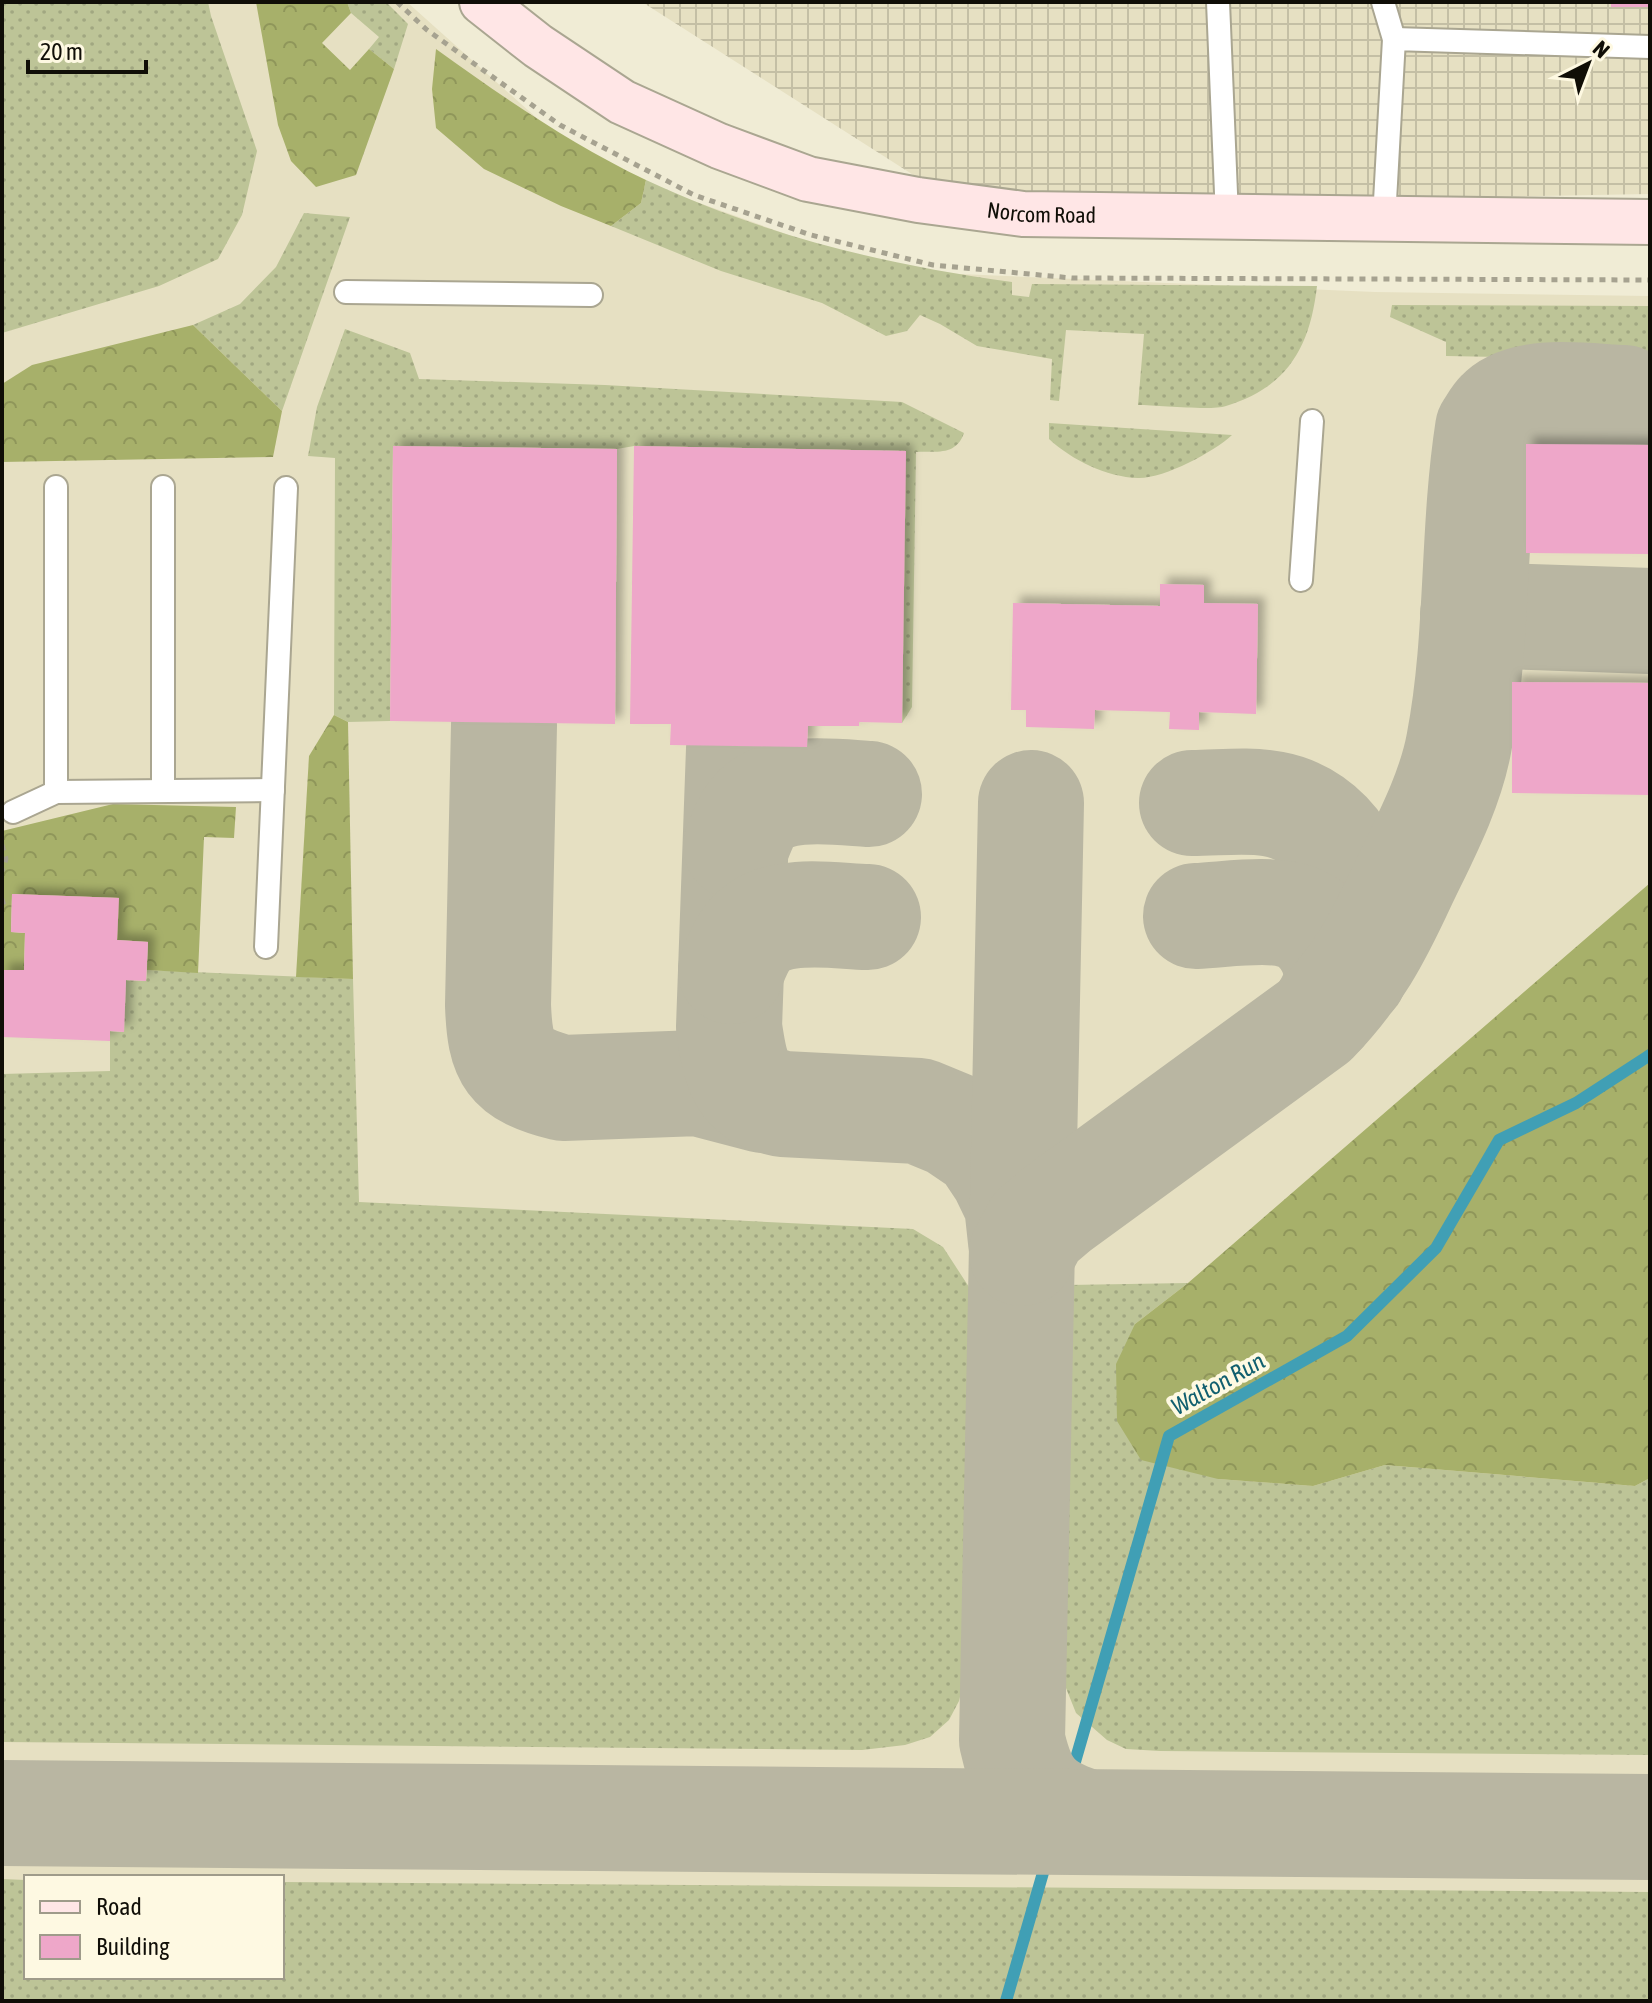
<svg xmlns="http://www.w3.org/2000/svg" width="1652" height="2003" font-family="'Asap Condensed',sans-serif">
<style>
.built{fill:#e6e0c2;fill-rule:evenodd}
.industrial{fill:url(#industrial-grid)}
.grass{fill:url(#grass-dots)}
.forest{fill:url(#forest-crowns)}
.lines{fill:none;stroke-linecap:round;stroke-linejoin:round}
.stream{stroke:#409fb5;stroke-width:12}
.taxiway{stroke:#b9b6a2;stroke-width:106}
.building{fill:#eea7c9;filter:url(#shadow)}
.lane-casing{stroke:#aaa691;stroke-width:26}
.secondary-casing{stroke:#aaa691;stroke-width:48}
.path{stroke:#a6a290;stroke-width:5;stroke-dasharray:6 6;stroke-linecap:butt}
.lane{stroke:#fff;stroke-width:22}
.secondary{stroke:#ffe6e6;stroke-width:44}
.labels{text-anchor:middle;stroke-width:8;stroke-linejoin:round;paint-order:stroke}
.street-label{font-size:22px;fill:#100e07;stroke:#fef9e2}
.water-label{font-size:24px;font-style:italic;fill:#115f6f;stroke:#fef9e2}
</style>
<defs>
<pattern id="industrial-grid" width="8" height="8" patternUnits="userSpaceOnUse" patternTransform="scale(2)"><rect width="8" height="8" fill="#e6e0c2"/><path d="M0 4h8M4 0v8" fill="none" stroke="#c4bfa5"/></pattern>
<pattern id="grass-dots" width="8" height="8" patternUnits="userSpaceOnUse" patternTransform="scale(2)"><rect width="8" height="8" fill="#bdc497"/><path d="M2 2h.1M6 6h.1" fill="none" stroke="#a1a781" stroke-width="1.8" stroke-linecap="round"/></pattern>
<pattern id="forest-crowns" width="20" height="18" patternUnits="userSpaceOnUse" patternTransform="scale(2)"><rect width="20" height="18" fill="#a7b06a"/><path d="M2 6a3 3 0 1 1 6 0M12 15a3 3 0 1 1 6 0" fill="none" stroke="#8f965a"/></pattern>
<filter id="shadow"><feDropShadow dx="7" dy="-7" stdDeviation="4" flood-color="#0004"/></filter>
</defs>
<rect width="100%" height="100%" fill="#f0ecd5"/>
<!-- built -->
<path class="built" d="M 2,2 L 407,2 L 587,163 L 890,271 L 1375,292 L 1650,296 L 1650,2001 L 2,2001 ZM 26,1877 L 282,1877 L 282,1977 L 26,1977 Z"/>
<!-- industrial -->
<path class="industrial" d="M 642,2 L 1650,2 L 1650,194 L 962,206 Z"/>
<!-- grass -->
<g class="grass">
<path d="M 2,2 L 208,2 L 211,16 L 257,151 L 242,215 L 218,259 L 159,286 L 2,333 Z"/>
<path d="M 347,2 L 386,2 L 408,24 L 394,69 L 369,49 L 379,37 L 351,13 Z"/>
<path d="M 646,180 C 767,236 881,264 1012,282 L 1012,295 L 1029,297 L 1032,284 L 1317,286 C 1310,347 1288,387 1226,406 C 1211,411 1157,405 1138,405 L 1144,334 L 1066,330 L 1059,401 L 1050,400 L 1052,359 L 977,346 L 940,324 L 920,315 L 907,331 L 886,336 L 822,303 L 721,271 L 611,226 L 641,203 Z"/>
<path d="M 304,213 L 350,217 L 282,411 L 193,325 L 240,304 L 276,267 Z"/>
<path d="M 1392,305 L 1650,306 L 1650,360 L 1446,356 L 1446,342 L 1390,317 Z"/>
<path d="M 345,329 L 410,353 L 419,379 L 605,385 L 902,402 L 964,433 C 956,456 937,451 916,452 L 912,707 L 902,723 L 905,451 L 634,446 L 617,449 L 393,446 L 390,721 L 348,722 L 334,715 L 335,458 L 308,456 L 317,407 Z"/>
<path d="M 1049,423 L 1232,435 C 1214,452 1163,479 1138,478 C 1106,477 1072,460 1049,439 Z"/>
<path d="M 147,970 L 353,979 L 359,1202 L 913,1229 L 943,1247 L 969,1287 L 974,1458 L 968,1664 L 959,1701 L 949,1720 L 930,1737 L 905,1745 L 862,1750 L 2,1742 L 2,1074 L 110,1071 L 110,1031 L 123,1032 L 126,980 L 146,981 Z"/>
<path d="M 1188,1283 L 1135,1324 L 1218,1479 L 1313,1486 L 1385,1465 L 1635,1486 L 1650,1478 L 1650,1755 L 1160,1751 L 1126,1749 L 1107,1740 L 1076,1713 L 1066,1688 L 1061,1646 L 1068,1285 Z"/>
<path d="M 2,1879 L 26,1880 L 26,1977 L 282,1977 L 282,1882 L 1650,1892 L 1650,2001 L 2,2001 Z"/>
</g>
<!-- forest -->
<g class="forest">
<path d="M 256,2 L 347,2 L 351,13 L 322,43 L 350,70 L 369,49 L 394,69 L 356,175 L 316,187 L 291,161 L 278,125 Z"/>
<path d="M 436,49 C 504,98 571,144 646,180 L 641,203 L 611,226 L 561,206 L 484,169 L 436,128 L 432,89 Z"/>
<path d="M 193,325 L 282,411 L 273,457 L 2,462 L 2,384 L 32,365 Z"/>
<path d="M 334,715 L 348,722 L 353,979 L 296,977 L 309,756 Z"/>
<path d="M 113,804 L 236,807 L 234,838 L 204,837 L 198,973 L 147,970 L 148,942 L 117,940 L 118,898 L 12,894 L 11,932 L 25,933 L 24,970 L 2,970 L 2,831 Z"/>
<path d="M 1650,883 L 1650,1478 L 1635,1486 L 1385,1465 L 1313,1486 L 1218,1479 L 1141,1460 L 1117,1421 L 1116,1364 L 1135,1324 L 1188,1283 Z"/>
</g>
<g class="lines">
<!-- stream -->
<path class="stream" d="M 1006,2001 L 1169,1436 L 1347,1336 L 1436,1248 L 1499,1140 L 1576,1103 L 1650,1055"/>
<!-- taxiway -->
<g class="taxiway">
<path d="M 1473,615 L 1650,621"/>
<path d="M 504,725 L 498,1005 C 500,1059 508,1074 563,1088 L 698,1083 L 763,1100"/>
<path d="M 739,749 L 729,1027 C 735,1067 738,1095 783,1104 L 919,1111 L 953,1125 L 984,1146 L 1002,1173 L 1017,1204 L 1021,1241"/>
<path d="M 1031,803 L 1012,1740 C 1023,1789 1037,1807 1086,1822"/>
<path d="M 1192,803 C 1218,803 1248,799 1273,804 C 1333,815 1366,874 1363,933 C 1362,946 1357,961 1354,975"/>
<path d="M 736,846 C 741,835 745,821 753,812 C 776,783 837,792 869,794"/>
<path d="M 1196,916 C 1225,915 1270,907 1297,917 C 1324,927 1343,962 1334,989 C 1332,997 1327,1005 1323,1012"/>
<path d="M 731,971 C 737,956 744,937 757,928 C 786,907 834,916 868,917"/>
<path d="M 1022,1253 L 1036,1227 L 1056,1210 L 1315,1021 C 1358,976 1377,940 1403,884 C 1424,840 1450,792 1459,743 C 1479,639 1472,533 1488,429 C 1492,423 1495,417 1499,413 C 1524,386 1590,397 1624,398"/>
<path d="M 2,1813 L 1650,1827"/>
</g>
</g>
<!-- building -->
<g class="building">
<rect x="1611" y="2" width="39" height="5"/>
<path d="M 1526,444 L 1650,445 L 1650,554 L 1526,553 Z"/>
<path d="M 393,446 L 617,449 L 615,724 L 390,721 Z"/>
<path d="M 634,446 L 906,451 L 902,723 L 859,722 L 859,726 L 808,726 L 807,747 L 670,745 L 671,724 L 630,724 Z"/>
<path d="M 1160,584 L 1204,585 L 1204,603 L 1258,604 L 1256,714 L 1199,712 L 1199,730 L 1169,729 L 1170,712 L 1095,710 L 1094,729 L 1026,727 L 1026,710 L 1011,710 L 1013,603 L 1160,606 Z"/>
<path d="M 1512,682 L 1650,683 L 1650,795 L 1512,793 Z"/>
<path d="M 12,894 L 119,898 L 117,940 L 148,942 L 146,981 L 126,980 L 124,1032 L 110,1031 L 110,1041 L 2,1037 L 2,970 L 24,970 L 25,933 L 11,932 Z"/>
</g>
<g class="lines">
<defs>
<g id="lane">
<path d="M 1218,2 L 1227,217"/>
<path d="M 1383,2 L 1394,39"/>
<path d="M 1384,219 L 1394,39 L 1650,47"/>
<path d="M 346,292 L 591,295"/>
<path d="M 56,487 L 56,792"/>
<path d="M 163,487 L 163,791"/>
<path d="M 1301,580 L 1312,421"/>
<path d="M 13,812 L 56,792 L 273,790"/>
<path d="M 266,947 L 286,488"/>
</g>
<g id="secondary">
<path id="s1" d="M 482,2 L 538,46 L 622,102 L 719,146 L 808,179 L 918,200 L 1023,214 L 1650,222"/>
</g>
</defs>
<!-- lane casing -->
<use href="#lane" class="lane-casing"/>
<!-- secondary casing -->
<use href="#secondary" class="secondary-casing"/>
<!-- path -->
<g class="path">
<path d="M 397,2 L 427,30 L 560,125 L 694,195 L 811,235 L 933,265 L 1072,278 L 1650,280"/>
<path d="M 2,845 L 6,859 L 2,871"/>
<path d="M 2,899 L 4,906"/>
</g>
<!-- lane -->
<use href="#lane" class="lane"/>
<!-- secondary -->
<use href="#secondary" class="secondary"/>
</g>
<g class="labels">
<!-- street labels -->
<g class="street-label">
<text dy="8" stroke="none"><textPath href="#s1" startOffset="610">Norcom Road</textPath></text>
</g>
<!-- water labels -->
<g class="water-label">
<text transform="translate(1218 1384) rotate(-29)" y="8">Walton Run</text>
</g>
</g>
<!-- border -->
<rect width="1652" height="2003" fill="none" stroke="#100e07" stroke-width="8"/>
<!-- legend -->
<rect x="24" y="1875" width="260" height="104" fill="#fef9e2" stroke="#9f9b8a" stroke-width="2"/>
<rect x="40" y="1901" width="40" height="12" fill="#ffe6e6" stroke="#9f9b8a" stroke-width="2"/>
<text x="96" y="1915" font-size="24" fill="#100e07">Road</text>
<rect x="40" y="1935" width="40" height="24" fill="#eea7c9" stroke="#9f9b8a" stroke-width="2"/>
<text x="96" y="1955" font-size="24" fill="#100e07">Building</text>
<!-- north arrow -->
<g transform="translate(1588 64) rotate(42)" stroke="#fef9e2" stroke-width="6" paint-order="stroke">
<path d="M0-6L14 30L0 20L-14 30Z" fill="#100e07"/>
<text y="-12" font-size="22" font-weight="bold" text-anchor="middle" fill="#100e07">N</text>
</g>
<!-- scale -->
<path d="M28 60v12h118v-12" fill="none" stroke="#100e07" stroke-width="4"/>
<text x="40" y="60" font-size="24" fill="#100e07" stroke="#fef9e2" stroke-width="6" paint-order="stroke">20 m</text>
</svg>
